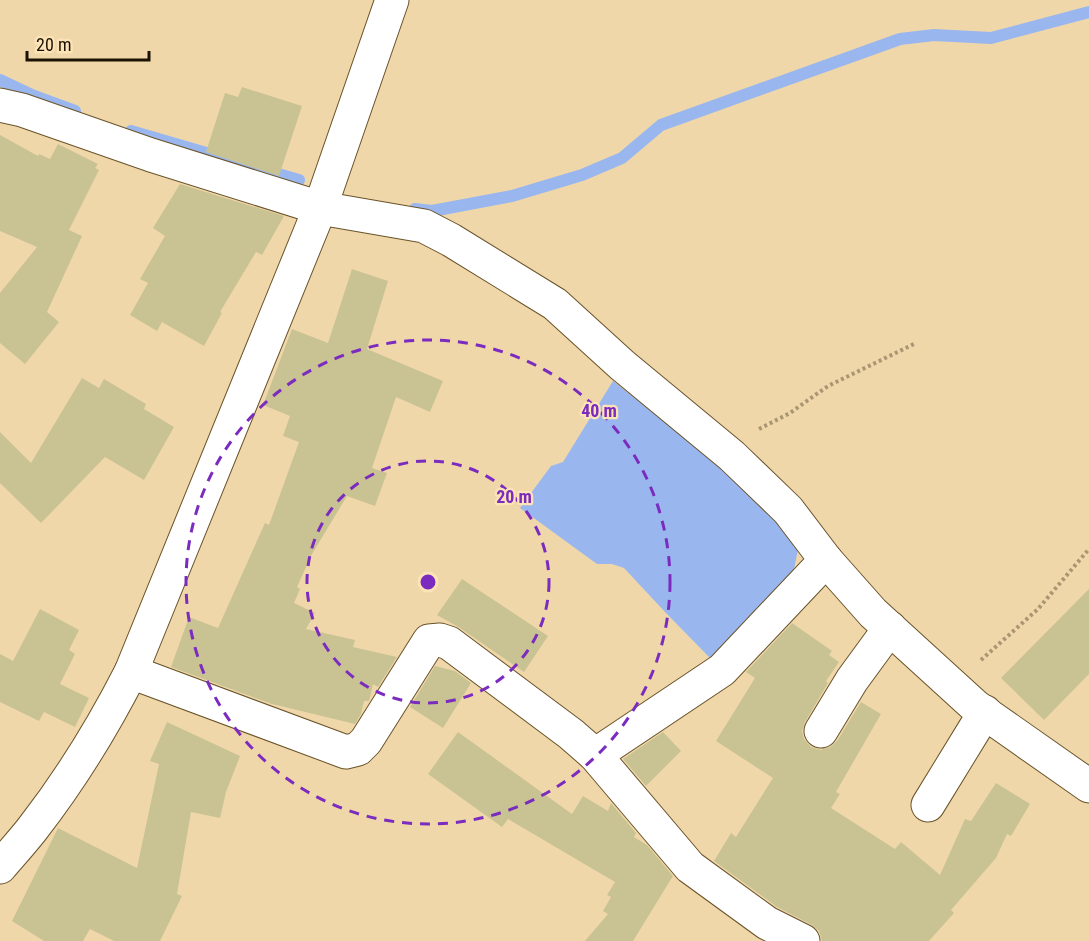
<svg xmlns="http://www.w3.org/2000/svg" width="1089" height="941" font-family="'Roboto Condensed',sans-serif">
<style>
.water{fill:#99b7ee}
.lines{fill:none;stroke-linecap:round;stroke-linejoin:round}
.stream{stroke:#99b7ee;stroke-width:12}
.building{fill:#c9c393}
.minor-casing{stroke:#69532a;stroke-width:35}
.path{stroke:#aa9673;stroke-width:4;stroke-dasharray:3 3;stroke-linecap:butt}
.minor{stroke:#fff;stroke-width:33}
.ring{fill:none;stroke:#7b2cbf;stroke-width:3;stroke-dasharray:10 8}
.centre{fill:#7b2cbf;stroke:#fde4b7;stroke-width:3}
.ring-label{font-size:18px;text-anchor:middle;font-weight:bold;fill:#7b2cbf;stroke:#fde4b7;stroke-width:4.5;stroke-linejoin:round;paint-order:stroke}
</style>
<rect width="100%" height="100%" fill="#f0d7aa"/>
<!-- water -->
<path class="water" d="M 613,381 L 739,480 L 788,528 L 798,550 L 794,569 L 781,591 L 748,625 L 710,658 L 665,612 L 624,568 L 612,564 L 597,564 L 520,508 L 551,466 L 563,462 Z"/>
<g class="lines">
<!-- stream -->
<g class="stream">
<path d="M 0,80 L 34,96 L 75,111"/>
<path d="M 131,131 L 299,180"/>
<path d="M 415,209 L 432,211 L 512,196 L 582,175 L 622,158 L 661,125 L 900,39 L 934,35 L 991,38 L 1089,12"/>
</g>
</g>
<!-- building -->
<g class="building">
<path d="M 242,87 L 302,106 L 279,176 L 206,152 L 225,93 L 238,97 Z"/>
<path d="M 0,135 L 38,156 L 39,154 L 50,159 L 58,144 L 98,164 L 95,168 L 99,170 L 69,230 L 82,236 L 47,312 L 59,322 L 25,364 L 0,343 L 0,293 L 37,247 L 0,231 Z"/>
<path d="M 180,184 L 284,216 L 262,255 L 256,252 L 220,312 L 222,313 L 204,346 L 162,322 L 157,331 L 130,315 L 148,283 L 140,279 L 165,236 L 153,228 Z"/>
<path d="M 352,269 L 388,281 L 367,349 L 443,381 L 430,412 L 396,397 L 372,468 L 387,473 L 375,506 L 347,496 L 312,554 L 297,587 L 300,589 L 294,603 L 315,613 L 306,629 L 355,640 L 353,647 L 397,657 L 378,687 L 373,684 L 369,701 L 364,701 L 361,714 L 355,724 L 272,704 L 171,667 L 189,617 L 218,628 L 265,523 L 269,525 L 299,442 L 283,436 L 290,416 L 263,405 L 292,329 L 328,343 Z"/>
<path d="M 82,378 L 99,388 L 104,379 L 146,404 L 144,409 L 174,427 L 144,480 L 105,457 L 41,523 L 0,483 L 0,432 L 31,463 Z"/>
<path d="M 462,579 L 548,636 L 524,672 L 460,628 L 437,615 Z"/>
<path d="M 1089,589 L 1089,674 L 1044,720 L 1001,678 Z"/>
<path d="M 40,609 L 79,630 L 69,650 L 75,654 L 60,684 L 89,698 L 75,727 L 44,712 L 39,721 L 0,702 L 0,654 L 13,661 Z"/>
<path d="M 792,623 L 832,651 L 829,655 L 839,662 L 826,681 L 828,683 L 805,722 L 802,731 L 804,739 L 811,747 L 821,750 L 830,747 L 837,741 L 861,702 L 881,714 L 836,792 L 840,794 L 831,808 L 895,849 L 901,842 L 940,875 L 965,819 L 971,821 L 996,783 L 1030,804 L 1011,836 L 1007,834 L 996,858 L 951,910 L 954,913 L 929,941 L 822,941 L 819,931 L 812,925 L 777,907 L 714,861 L 731,833 L 736,837 L 773,778 L 716,741 L 755,678 L 746,672 Z"/>
<path d="M 435,666 L 455,671 L 471,683 L 443,728 L 410,707 Z"/>
<path d="M 167,722 L 240,756 L 226,792 L 220,818 L 191,812 L 177,894 L 182,896 L 160,941 L 114,941 L 90,929 L 83,941 L 44,941 L 12,921 L 58,828 L 137,868 L 159,764 L 150,761 Z"/>
<path d="M 458,732 L 572,814 L 583,796 L 608,811 L 611,803 L 636,833 L 634,837 L 647,845 L 673,876 L 633,941 L 585,941 L 608,914 L 603,911 L 611,897 L 607,895 L 615,882 L 508,819 L 502,827 L 428,774 Z"/>
<path d="M 663,732 L 681,751 L 646,786 L 623,759 Z"/>
</g>
<g class="lines">
<defs>
<g id="minor">
<path d="M 0,105 L 22,110 L 151,155 L 320,208 L 424,226 L 451,240 L 555,304 L 622,365 L 732,456 L 788,510 L 826,560 L 873,613 L 975,706 L 1089,786"/>
<path d="M 131,672 L 346,752 L 358,749 L 366,741 L 429,641 L 440,640 L 449,643 L 571,734 L 595,755 L 690,867 L 767,923 L 803,941"/>
<path d="M 821,731 L 852,680 L 890,628"/>
<path d="M 595,755 L 722,670 L 826,560"/>
<path d="M 928,805 L 985,712"/>
<path d="M 0,867 C 11,854 23,841 33,828 C 71,779 103,727 131,672 L 320,208 L 392,0"/>
</g>
</defs>
<!-- minor casing -->
<use href="#minor" class="minor-casing"/>
<!-- path -->
<g class="path">
<path d="M 759,429 L 790,413 L 828,386 L 916,343"/>
<path d="M 981,660 L 1038,609 L 1089,549"/>
</g>
<!-- minor -->
<use href="#minor" class="minor"/>
</g>
<!-- distance rings -->
<g class="ring">
<circle cx="428" cy="582" r="121"/>
<circle cx="428" cy="582" r="242"/>
</g>
<circle cx="428" cy="582" r="9" class="centre"/>
<g class="ring-label">
<text x="599" y="417">40 m</text>
<text x="514" y="503">20 m</text>
</g>
<!-- scale -->
<path d="M27 51v9h122v-9" fill="none" stroke="#1b1203" stroke-width="3"/>
<text x="36" y="51" font-size="18" fill="#1b1203" stroke="#fde4b7" stroke-width="4.5" paint-order="stroke">20 m</text>
</svg>
